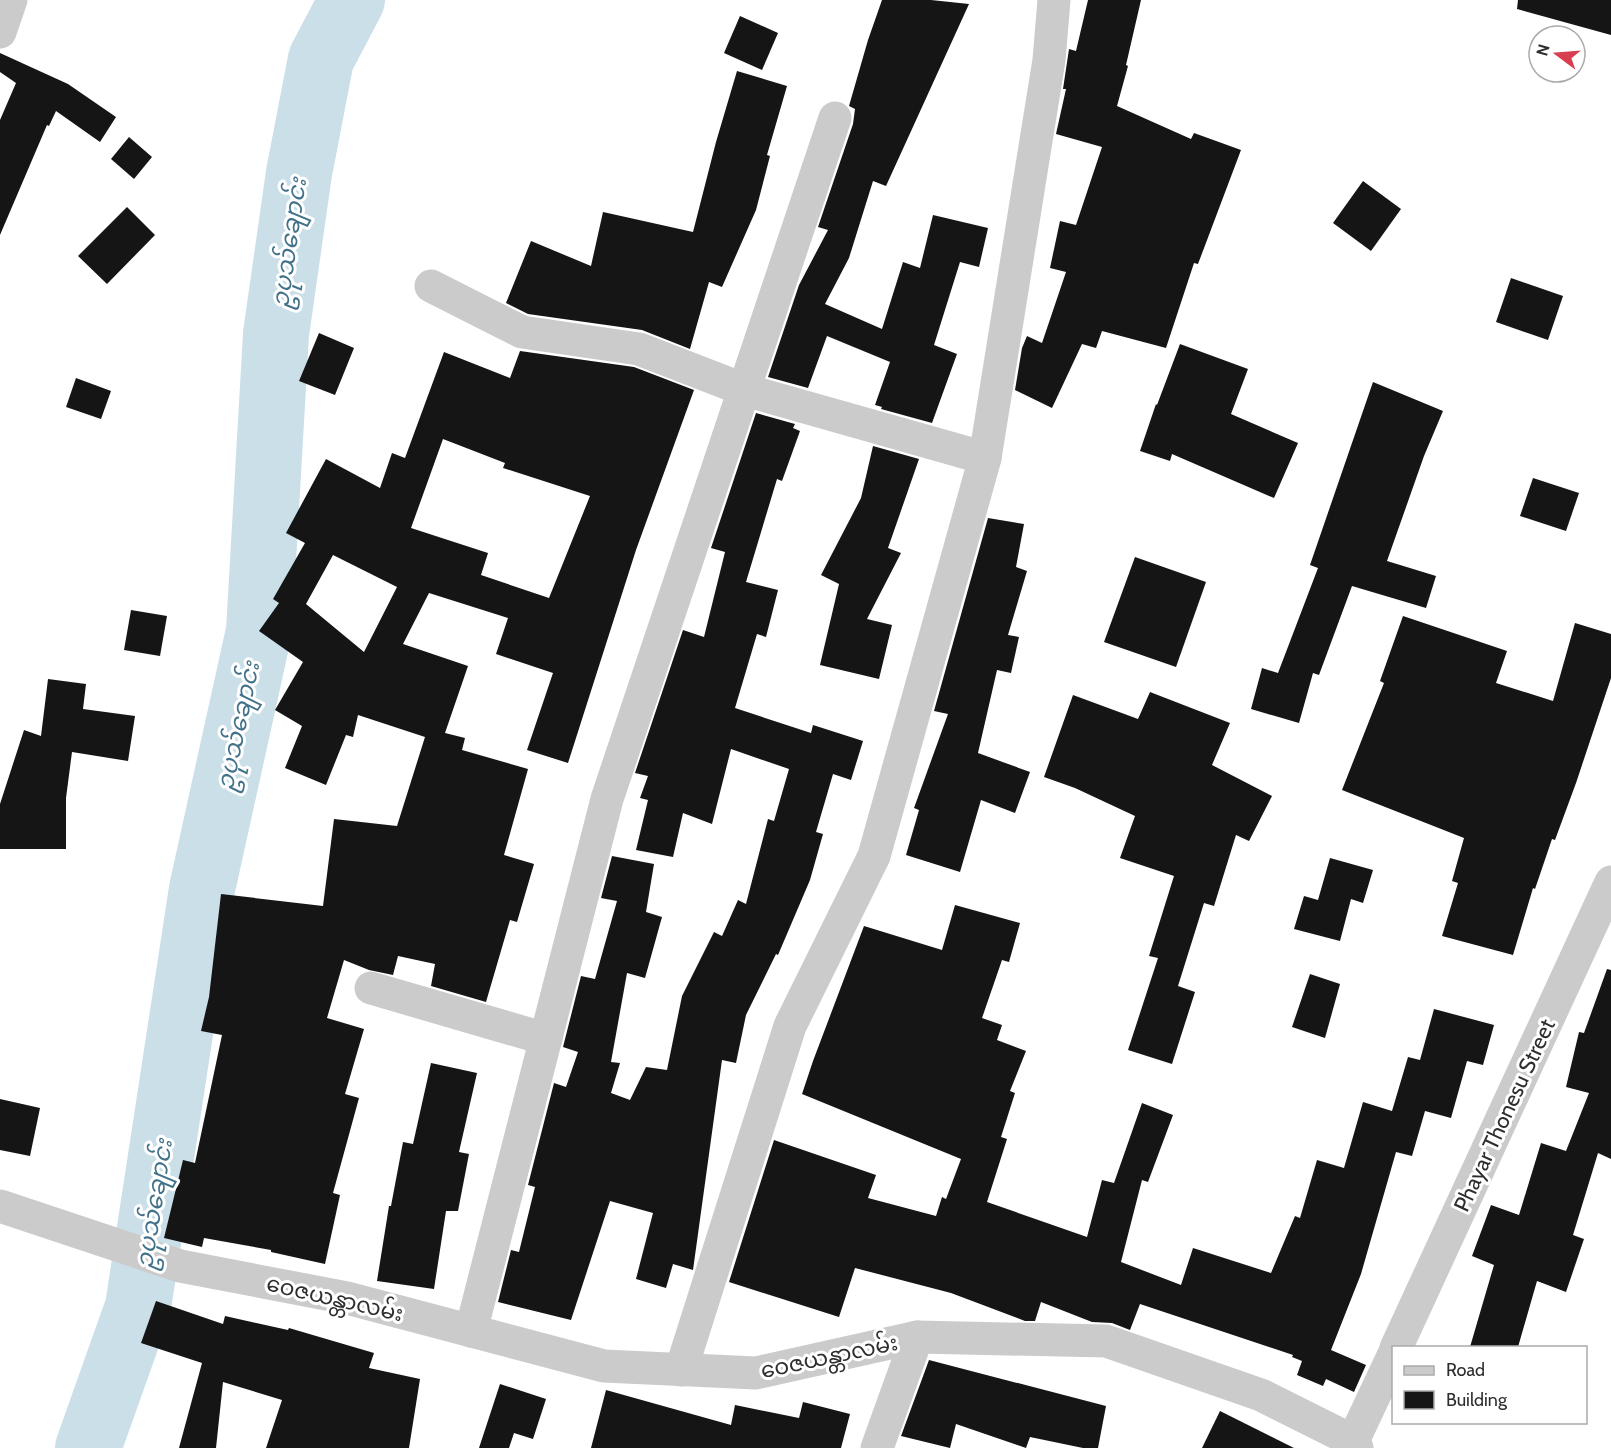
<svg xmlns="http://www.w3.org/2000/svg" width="1611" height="1448" font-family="Cabin,'Noto Sans Myanmar',sans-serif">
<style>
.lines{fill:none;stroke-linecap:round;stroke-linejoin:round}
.river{stroke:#cbdfe9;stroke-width:66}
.building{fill:#151515;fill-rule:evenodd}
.minor{stroke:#cbcbcb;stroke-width:33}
.labels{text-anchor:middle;stroke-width:6;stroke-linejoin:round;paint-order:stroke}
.street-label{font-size:22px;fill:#2e2e2e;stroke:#fff}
.water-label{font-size:24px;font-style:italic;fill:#42728a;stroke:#fff}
</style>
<rect width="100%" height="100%" fill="#fff"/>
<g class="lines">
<!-- river -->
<path class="river" d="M 88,1448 L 138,1307 L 202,889 L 259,631 L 276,334 L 299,173 L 321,59 L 352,0"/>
</g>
<!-- building -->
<g class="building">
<path d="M 882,0 L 931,0 L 969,4 L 886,186 L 873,181 L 849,258 L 825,304 L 882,329 L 903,262 L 920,268 L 933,215 L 988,228 L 979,267 L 960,262 L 934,345 L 957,354 L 932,423 L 881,409 L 882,407 L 875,405 L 890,362 L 827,336 L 808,388 L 768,377 L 799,285 L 828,230 L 818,227 L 853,124 L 855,109 L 849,106 L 868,40 Z"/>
<path d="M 1088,0 L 1141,0 L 1126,65 L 1128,66 L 1117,106 L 1191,139 L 1194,133 L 1241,150 L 1198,264 L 1194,263 L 1166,348 L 1102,331 L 1096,348 L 1082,344 L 1052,408 L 1015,390 L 1022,348 L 1027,336 L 1042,343 L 1066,272 L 1050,268 L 1060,221 L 1076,225 L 1102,147 L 1056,134 L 1066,89 L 1063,89 L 1069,49 L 1076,51 Z"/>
<path d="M 1518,0 L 1611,0 L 1611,35 L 1517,9 Z"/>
<path d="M 740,16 L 778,33 L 762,70 L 724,53 Z"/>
<path d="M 0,53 L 68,84 L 116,117 L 100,142 L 56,111 L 49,126 L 47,125 L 0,235 L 0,120 L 16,83 L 0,72 Z"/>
<path d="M 737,71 L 787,86 L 767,155 L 770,156 L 756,210 L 722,287 L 709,282 L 690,349 L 642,330 L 528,314 L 506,303 L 531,241 L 591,266 L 603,212 L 693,232 L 716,142 Z"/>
<path d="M 129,137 L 152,157 L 134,179 L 111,159 Z"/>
<path d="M 1363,181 L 1401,209 L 1371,251 L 1333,223 Z"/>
<path d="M 127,207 L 155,235 L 107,284 L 78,256 Z"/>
<path d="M 1511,278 L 1563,296 L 1548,340 L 1496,322 Z"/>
<path d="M 319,333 L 354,348 L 335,395 L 299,381 Z"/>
<path d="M 1180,344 L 1248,369 L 1231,414 L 1298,443 L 1274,498 L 1172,454 L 1170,461 L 1140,451 L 1156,404 L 1157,405 Z"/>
<path d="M 520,351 L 634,367 L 694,390 L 636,550 L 568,763 L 527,750 L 553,673 L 496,654 L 508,618 L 429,593 L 403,644 L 468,666 L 445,733 L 465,738 L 462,750 L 528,769 L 504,855 L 534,864 L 517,922 L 510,920 L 486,1002 L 431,986 L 435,964 L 398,956 L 393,975 L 369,970 L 344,960 L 327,1018 L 364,1029 L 345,1094 L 359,1098 L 333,1193 L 340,1195 L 325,1264 L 271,1252 L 271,1250 L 204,1238 L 202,1247 L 164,1238 L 183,1160 L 195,1163 L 222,1035 L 201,1031 L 209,997 L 221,894 L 323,906 L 334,819 L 397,826 L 425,737 L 358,715 L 353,737 L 346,735 L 326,785 L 285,768 L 302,726 L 275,710 L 303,662 L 259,631 L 279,603 L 273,599 L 305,543 L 286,533 L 326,459 L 380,488 L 392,453 L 405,458 L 444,352 L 510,378 ZM 443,439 L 505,463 L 503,468 L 590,496 L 549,598 L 481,575 L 488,553 L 411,528 ZM 333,555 L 397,587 L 364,652 L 306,604 Z"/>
<path d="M 76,378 L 111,391 L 101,419 L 66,407 Z"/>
<path d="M 1373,382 L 1443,411 L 1424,456 L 1387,561 L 1436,576 L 1426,608 L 1352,586 L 1319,675 L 1313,673 L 1299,723 L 1251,709 L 1262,668 L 1278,673 L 1318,568 L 1310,565 Z"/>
<path d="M 756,413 L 795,424 L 793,428 L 800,431 L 782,481 L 777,479 L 746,582 L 778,590 L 766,637 L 757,634 L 735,708 L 811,733 L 813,725 L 863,741 L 851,780 L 833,774 L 816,832 L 823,834 L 810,880 L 778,955 L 776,954 L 746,1015 L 736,1063 L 722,1060 L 693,1270 L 673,1264 L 666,1288 L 636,1279 L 653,1213 L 610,1201 L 571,1320 L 498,1302 L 511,1250 L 519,1252 L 535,1187 L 528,1185 L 554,1083 L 566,1087 L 578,1052 L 563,1047 L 581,976 L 595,979 L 617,901 L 601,898 L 612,856 L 654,864 L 646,912 L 662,917 L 645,978 L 627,973 L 611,1062 L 620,1063 L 611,1093 L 630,1100 L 646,1067 L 667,1070 L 682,996 L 714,932 L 722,936 L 738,900 L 746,904 L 768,819 L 774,821 L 789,769 L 731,749 L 712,824 L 683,813 L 673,857 L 636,850 L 648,800 L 640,798 L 648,776 L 635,773 L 683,630 L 704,637 L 725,552 L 711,548 Z"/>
<path d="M 873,446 L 919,459 L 888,548 L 901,553 L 867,619 L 892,625 L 879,679 L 820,665 L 839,584 L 821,575 L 861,498 Z"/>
<path d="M 1533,478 L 1579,493 L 1566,531 L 1520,516 Z"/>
<path d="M 988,518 L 1024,524 L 1016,567 L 1027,571 L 1008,635 L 1019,637 L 1011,673 L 997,670 L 978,753 L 1030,772 L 1015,813 L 981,800 L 960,872 L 906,855 L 919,810 L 914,808 L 948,714 L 934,711 Z"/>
<path d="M 1135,557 L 1206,582 L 1176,667 L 1104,642 Z"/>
<path d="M 131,610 L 167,616 L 160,656 L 124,650 Z"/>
<path d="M 1403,616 L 1507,651 L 1496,683 L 1553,701 L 1575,623 L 1611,634 L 1611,678 L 1576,783 L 1555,840 L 1552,839 L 1535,889 L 1533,888 L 1513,955 L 1442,936 L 1458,883 L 1452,881 L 1464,838 L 1342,790 L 1384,683 L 1380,681 Z"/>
<path d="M 48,679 L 86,684 L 83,709 L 135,716 L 128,761 L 72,752 L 66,798 L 66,849 L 0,849 L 0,804 L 24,730 L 41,736 Z"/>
<path d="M 1150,692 L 1230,723 L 1212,765 L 1272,796 L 1249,841 L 1236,835 L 1214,906 L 1204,903 L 1178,986 L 1195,992 L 1172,1064 L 1128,1050 L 1158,958 L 1149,956 L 1174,876 L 1120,858 L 1135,816 L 1075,788 L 1044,777 L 1073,695 L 1138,719 Z"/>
<path d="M 1330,858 L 1373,870 L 1363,903 L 1351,899 L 1340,941 L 1294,929 L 1304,896 L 1318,900 Z"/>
<path d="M 955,905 L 1020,923 L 1009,962 L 1002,960 L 982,1018 L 1002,1025 L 997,1040 L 1026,1051 L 1010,1091 L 1015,1093 L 1001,1137 L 1007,1139 L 987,1202 L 1087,1237 L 1102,1180 L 1114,1183 L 1142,1103 L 1173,1115 L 1148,1182 L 1142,1180 L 1121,1262 L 1181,1285 L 1193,1248 L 1271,1273 L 1295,1216 L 1300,1218 L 1317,1160 L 1344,1168 L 1363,1102 L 1392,1111 L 1408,1057 L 1420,1060 L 1434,1009 L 1494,1025 L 1483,1065 L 1467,1061 L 1451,1118 L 1425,1111 L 1412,1156 L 1396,1152 L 1361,1274 L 1331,1350 L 1366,1365 L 1354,1392 L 1326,1379 L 1323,1386 L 1297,1375 L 1302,1361 L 1292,1357 L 1293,1355 L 1140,1304 L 1130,1330 L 1112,1323 L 1092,1322 L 1041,1302 L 1035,1321 L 1025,1321 L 951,1293 L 855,1268 L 839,1317 L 729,1282 L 774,1140 L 876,1175 L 868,1198 L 936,1216 L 942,1197 L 946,1199 L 961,1159 L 802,1094 L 813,1061 L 864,926 L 942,950 Z"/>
<path d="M 1607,969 L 1611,970 L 1611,1159 L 1598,1153 L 1573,1235 L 1584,1239 L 1566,1292 L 1537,1281 L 1518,1347 L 1470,1347 L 1494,1265 L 1472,1256 L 1491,1205 L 1519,1215 L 1541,1143 L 1566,1151 L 1589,1093 L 1566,1087 L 1579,1032 L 1584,1033 Z"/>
<path d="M 1310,974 L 1340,984 L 1325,1038 L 1292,1027 Z"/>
<path d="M 431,1063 L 477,1073 L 459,1152 L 469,1154 L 458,1211 L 446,1211 L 434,1289 L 377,1281 L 389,1206 L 391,1206 L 403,1142 L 413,1144 Z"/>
<path d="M 0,1099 L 40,1108 L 30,1156 L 0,1150 Z"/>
<path d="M 156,1301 L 223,1324 L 225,1316 L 288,1330 L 289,1328 L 374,1353 L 369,1368 L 420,1379 L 409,1448 L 266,1448 L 282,1400 L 223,1382 L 216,1448 L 179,1448 L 202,1363 L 141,1343 Z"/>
<path d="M 929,1360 L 1106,1406 L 1098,1448 L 1083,1448 L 1030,1437 L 1026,1448 L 956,1424 L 950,1448 L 901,1436 Z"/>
<path d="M 500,1384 L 546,1399 L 533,1439 L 514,1433 L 509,1448 L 479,1448 Z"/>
<path d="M 606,1390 L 731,1425 L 735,1405 L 799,1418 L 803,1402 L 850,1414 L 841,1448 L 591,1448 Z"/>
<path d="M 1220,1411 L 1294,1448 L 1202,1448 Z"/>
</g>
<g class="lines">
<!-- minor -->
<g class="minor">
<path d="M 0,32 L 11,0"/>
<path d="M 431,286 L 522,332 L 639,349 L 745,390 L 985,458"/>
<path d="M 371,988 L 546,1039"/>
<path d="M 0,1206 L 180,1266 L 347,1298 L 604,1366 L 756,1373 L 917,1337 L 1106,1341 L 1261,1395 L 1353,1441 L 1357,1448"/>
<path d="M 471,1331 L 607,799 L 835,118"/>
<path d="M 1396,1348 L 1611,882"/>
<path d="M 681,1370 L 790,1026 L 874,856 L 985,458 L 1049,60 L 1054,0"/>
<path d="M 1353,1441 L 1394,1354"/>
<path d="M 877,1448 L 917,1337"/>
</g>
</g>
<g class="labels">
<!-- street labels -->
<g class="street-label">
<text transform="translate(1504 1115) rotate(-65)" y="8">Phayar Thonesu Street</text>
<text transform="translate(335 1298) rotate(13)" y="8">ဝေဇယန္တာလမ်း</text>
<text transform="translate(829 1356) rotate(-12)" y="8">ဝေဇယန္တာလမ်း</text>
</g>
<!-- water labels -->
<g class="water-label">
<text transform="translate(289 243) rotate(-82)" y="8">ဥပုသ်ချောင်း</text>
<text transform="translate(238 726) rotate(-78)" y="8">ဥပုသ်ချောင်း</text>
<text transform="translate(154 1204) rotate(-81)" y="8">ဥပုသ်ချောင်း</text>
</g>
</g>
<!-- legend -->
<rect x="1392" y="1346" width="195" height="78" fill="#ffffff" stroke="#ababab" stroke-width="1.5"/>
<rect x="1404" y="1366" width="30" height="9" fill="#cbcbcb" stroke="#ababab" stroke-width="1.5"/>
<text x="1446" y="1376" font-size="18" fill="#2e2e2e">Road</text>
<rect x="1404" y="1391" width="30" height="18" fill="#151515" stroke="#ababab" stroke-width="1.5"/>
<text x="1446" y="1406" font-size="18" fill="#2e2e2e">Building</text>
<!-- north arrow -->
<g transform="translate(1557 54) rotate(286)"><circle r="28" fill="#ffffff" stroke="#ababab" stroke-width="1.5"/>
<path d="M0-4.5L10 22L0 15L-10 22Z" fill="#d83e50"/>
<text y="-9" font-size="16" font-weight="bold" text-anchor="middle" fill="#2e2e2e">N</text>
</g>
</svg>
